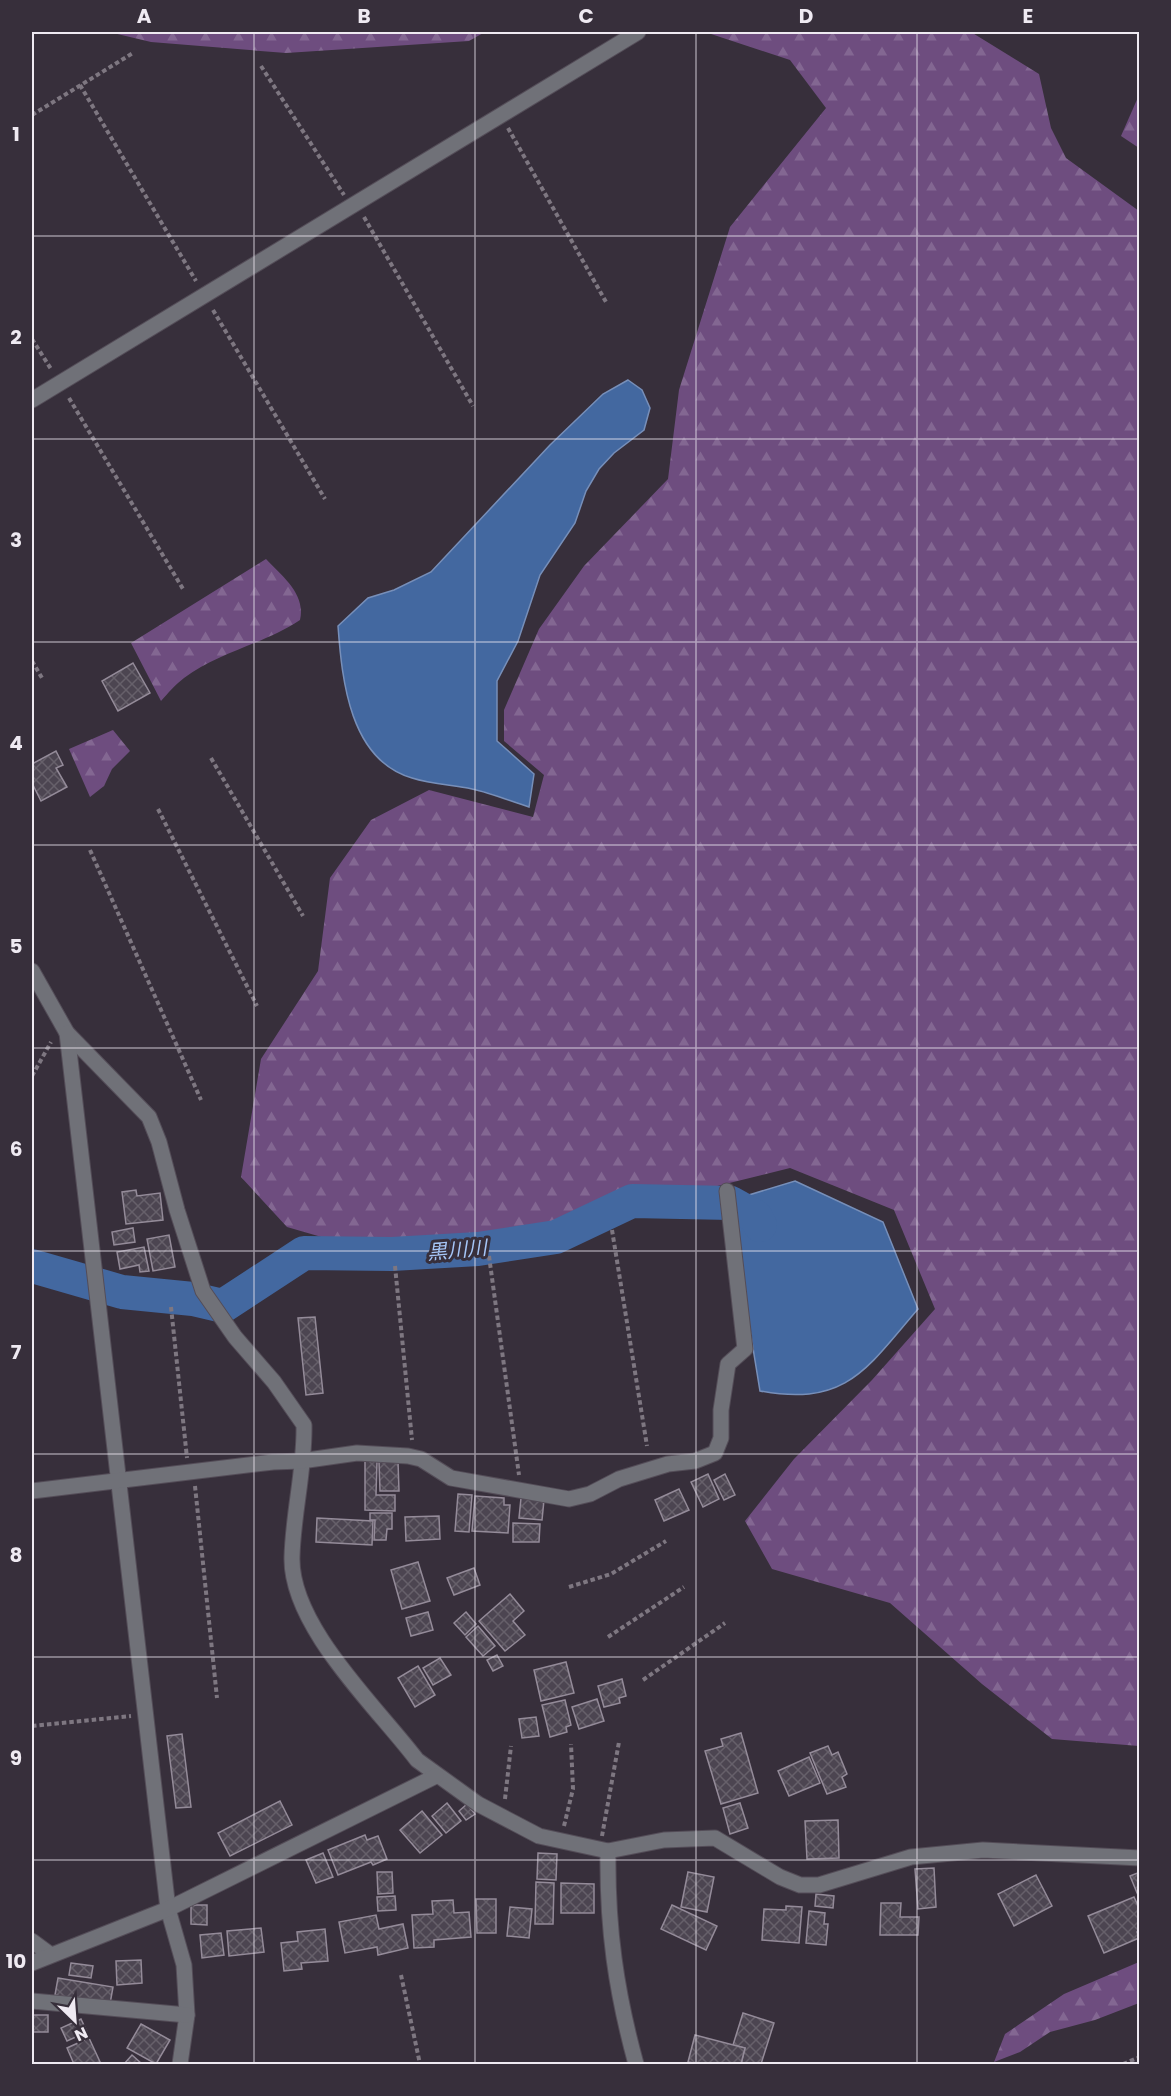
<svg xmlns="http://www.w3.org/2000/svg" width="1171" height="2096" font-family="Poppins,'Noto Sans JP',sans-serif">
<style>
.forest{fill:url(#forest-firs)}
.water{fill:#4368a0;stroke:#778fb9;stroke-width:1.5}
.lines{fill:none;stroke-linecap:round;stroke-linejoin:round}
.river{stroke:#4368a0;stroke-width:34}
.building{fill:url(#building-cross-hatch);stroke:#948b99;stroke-width:1.5}
.minor-casing{stroke:#544d58;stroke-width:17}
.path{stroke:#7e7781;stroke-width:4;stroke-dasharray:4.5 3;stroke-linecap:butt}
.minor{stroke:#707178;stroke-width:15}
.grid{fill:none;stroke:#efeaf2;stroke-width:1.5;stroke-opacity:0.55}
.labels{text-anchor:middle;stroke-width:6;stroke-linejoin:round;paint-order:stroke}
.water-label{font-size:20px;font-style:italic;fill:#a6c6f7;stroke:#372f3b}
.neatline{fill:none;stroke:#efeaf2;stroke-width:2}
.grid-label{font-size:20px;text-anchor:middle;font-weight:bold;fill:#efeaf2}
</style>
<defs>
<pattern id="forest-firs" width="22" height="20" patternUnits="userSpaceOnUse" patternTransform="scale(1.5)"><rect width="22" height="20" fill="#6e4d7f"/><path d="M5 1l3.5 6h-7zM16 11l3.5 6h-7z" fill="#836792"/></pattern>
<pattern id="building-cross-hatch" width="8" height="8" patternUnits="userSpaceOnUse" patternTransform="scale(1.5)"><rect width="8" height="8" fill="#4c4551"/><path d="M0 0l8 8M0 8l8-8" fill="none" stroke="#66606a"/></pattern>
</defs>
<rect width="100%" height="100%" fill="#372f3b"/>
<!-- forest -->
<g class="forest">
<path d="M 109,32 L 485,32 L 469,41 L 286,53 L 151,42 Z"/>
<path d="M 705,32 L 971,32 L 1039,74 L 1051,128 L 1066,158 L 1139,211 L 1139,1746 L 1052,1739 L 982,1684 L 890,1603 L 772,1569 L 745,1521 L 794,1459 L 872,1380 L 935,1309 L 894,1210 L 790,1168 L 705,1189 L 635,1187 L 564,1226 L 458,1239 L 356,1247 L 287,1227 L 241,1177 L 261,1059 L 318,971 L 330,878 L 371,820 L 429,790 L 533,817 L 544,775 L 504,741 L 504,710 L 539,629 L 584,566 L 668,479 L 679,390 L 730,227 L 826,108 L 790,60 Z"/>
<path d="M 1139,95 L 1140,148 L 1139,148 L 1121,136 Z"/>
<path d="M 266,559 C 283,577 306,594 300,620 C 264,644 219,652 184,678 C 176,684 168,693 161,701 L 131,643 Z"/>
<path d="M 113,730 L 130,751 L 112,769 L 104,786 L 90,797 L 69,749 Z"/>
<path d="M 1139,1962 L 1139,2003 L 1095,2020 L 1050,2032 L 1020,2052 L 994,2062 L 1005,2034 L 1064,1994 Z"/>
</g>
<!-- water -->
<g class="water">
<path d="M 628,380 L 642,390 L 650,408 L 644,430 L 614,453 L 599,469 L 586,491 L 575,523 L 540,575 L 518,641 L 497,681 L 497,741 L 534,774 L 529,807 C 510,801 491,793 472,789 C 452,785 431,784 412,778 C 350,760 342,681 338,626 L 368,598 L 394,590 L 431,572 L 550,445 L 603,394 Z"/>
<path d="M 795,1181 L 883,1222 L 918,1309 C 867,1368 847,1407 760,1391 L 729,1201 Z"/>
</g>
<g class="lines">
<!-- river -->
<path class="river" d="M 32,1266 L 122,1292 L 193,1299 L 223,1306 L 304,1253 L 392,1254 L 478,1249 L 556,1237 L 632,1201 L 731,1203 L 756,1217 L 760,1225"/>
</g>
<!-- building -->
<g class="building">
<path d="M 133,663 L 150,693 L 118,711 L 102,681 Z"/>
<path d="M 56,751 L 63,765 L 56,768 L 67,787 L 41,801 L 32,783 L 32,764 Z"/>
<path d="M 136,1190 L 137,1196 L 160,1193 L 163,1220 L 126,1224 L 122,1192 Z"/>
<path d="M 133,1228 L 135,1242 L 114,1245 L 112,1232 Z"/>
<path d="M 169,1235 L 175,1267 L 153,1271 L 147,1239 Z"/>
<path d="M 144,1247 L 149,1271 L 140,1272 L 139,1265 L 120,1269 L 117,1252 Z"/>
<path d="M 315,1317 L 323,1393 L 306,1395 L 298,1318 Z"/>
<path d="M 365,1461 L 377,1461 L 376,1495 L 395,1495 L 395,1511 L 365,1510 Z"/>
<path d="M 398,1461 L 399,1491 L 380,1491 L 379,1462 Z"/>
<path d="M 708,1474 L 719,1499 L 703,1507 L 691,1482 Z"/>
<path d="M 725,1474 L 735,1495 L 724,1500 L 714,1480 Z"/>
<path d="M 679,1489 L 689,1510 L 664,1521 L 655,1500 Z"/>
<path d="M 458,1494 L 472,1495 L 469,1532 L 455,1531 Z"/>
<path d="M 475,1496 L 504,1498 L 504,1505 L 510,1505 L 508,1533 L 472,1531 Z"/>
<path d="M 521,1498 L 544,1500 L 542,1520 L 519,1518 Z"/>
<path d="M 370,1513 L 392,1513 L 392,1529 L 387,1529 L 386,1540 L 374,1540 L 375,1520 L 370,1520 Z"/>
<path d="M 439,1516 L 440,1539 L 406,1541 L 405,1517 Z"/>
<path d="M 317,1518 L 373,1521 L 372,1545 L 316,1542 Z"/>
<path d="M 513,1523 L 540,1524 L 539,1542 L 513,1542 Z"/>
<path d="M 418,1562 L 430,1601 L 402,1609 L 391,1570 Z"/>
<path d="M 474,1568 L 480,1585 L 454,1595 L 447,1578 Z"/>
<path d="M 510,1594 L 524,1611 L 513,1621 L 525,1635 L 505,1651 L 479,1621 Z"/>
<path d="M 428,1612 L 433,1630 L 411,1636 L 406,1618 Z"/>
<path d="M 466,1612 L 476,1624 L 465,1635 L 454,1623 Z"/>
<path d="M 478,1626 L 495,1646 L 483,1656 L 466,1637 Z"/>
<path d="M 497,1655 L 503,1666 L 493,1671 L 487,1660 Z"/>
<path d="M 440,1658 L 451,1675 L 433,1685 L 423,1668 Z"/>
<path d="M 566,1662 L 574,1693 L 541,1701 L 534,1670 Z"/>
<path d="M 418,1666 L 435,1695 L 415,1707 L 398,1678 Z"/>
<path d="M 622,1679 L 626,1696 L 619,1698 L 620,1703 L 604,1707 L 598,1686 Z"/>
<path d="M 597,1699 L 604,1721 L 579,1729 L 572,1707 Z"/>
<path d="M 565,1700 L 571,1725 L 566,1727 L 567,1732 L 550,1737 L 542,1705 Z"/>
<path d="M 536,1717 L 539,1736 L 522,1738 L 519,1719 Z"/>
<path d="M 741,1733 L 758,1793 L 721,1804 L 705,1751 L 723,1746 L 721,1739 Z"/>
<path d="M 182,1734 L 191,1807 L 176,1808 L 167,1736 Z"/>
<path d="M 828,1746 L 832,1755 L 838,1752 L 847,1774 L 842,1777 L 846,1787 L 827,1794 L 810,1753 Z"/>
<path d="M 809,1757 L 820,1783 L 789,1796 L 778,1771 Z"/>
<path d="M 280,1801 L 292,1825 L 230,1856 L 218,1833 Z"/>
<path d="M 447,1803 L 461,1821 L 446,1833 L 432,1816 Z"/>
<path d="M 740,1803 L 748,1828 L 730,1834 L 723,1808 Z"/>
<path d="M 467,1804 L 475,1814 L 466,1820 L 459,1811 Z"/>
<path d="M 422,1811 L 442,1835 L 420,1853 L 400,1830 Z"/>
<path d="M 838,1820 L 839,1858 L 807,1859 L 805,1821 Z"/>
<path d="M 365,1835 L 367,1840 L 378,1836 L 387,1859 L 373,1865 L 371,1862 L 338,1875 L 328,1850 Z"/>
<path d="M 323,1853 L 333,1877 L 316,1883 L 306,1860 Z"/>
<path d="M 538,1853 L 557,1854 L 556,1880 L 537,1879 Z"/>
<path d="M 934,1868 L 936,1907 L 918,1909 L 915,1869 Z"/>
<path d="M 377,1872 L 392,1872 L 393,1893 L 378,1894 Z"/>
<path d="M 688,1872 L 714,1877 L 707,1912 L 681,1907 Z"/>
<path d="M 1140,1872 L 1140,1900 L 1130,1876 Z"/>
<path d="M 1036,1875 L 1052,1906 L 1014,1926 L 998,1894 Z"/>
<path d="M 536,1882 L 554,1883 L 553,1924 L 535,1924 Z"/>
<path d="M 561,1883 L 594,1884 L 594,1913 L 561,1913 Z"/>
<path d="M 816,1894 L 834,1896 L 833,1908 L 815,1906 Z"/>
<path d="M 395,1896 L 396,1910 L 378,1911 L 377,1897 Z"/>
<path d="M 1134,1897 L 1140,1910 L 1140,1931 L 1137,1932 L 1139,1938 L 1104,1953 L 1088,1916 Z"/>
<path d="M 476,1899 L 496,1899 L 496,1933 L 477,1933 Z"/>
<path d="M 453,1900 L 454,1913 L 469,1912 L 471,1937 L 434,1940 L 434,1947 L 414,1948 L 412,1915 L 433,1914 L 432,1901 Z"/>
<path d="M 881,1903 L 901,1903 L 900,1917 L 919,1917 L 918,1935 L 880,1935 Z"/>
<path d="M 191,1905 L 207,1905 L 207,1925 L 191,1924 Z"/>
<path d="M 672,1905 L 717,1926 L 706,1950 L 661,1929 Z"/>
<path d="M 786,1906 L 802,1907 L 799,1943 L 762,1940 L 764,1909 L 786,1910 Z"/>
<path d="M 510,1907 L 532,1909 L 529,1938 L 507,1936 Z"/>
<path d="M 809,1911 L 825,1913 L 824,1924 L 828,1924 L 826,1945 L 806,1943 Z"/>
<path d="M 376,1915 L 379,1929 L 403,1924 L 408,1948 L 378,1955 L 377,1947 L 345,1953 L 339,1922 Z"/>
<path d="M 261,1928 L 264,1952 L 229,1956 L 227,1931 Z"/>
<path d="M 325,1929 L 328,1961 L 301,1963 L 302,1969 L 284,1971 L 281,1943 L 298,1941 L 297,1932 Z"/>
<path d="M 221,1933 L 224,1955 L 202,1958 L 200,1935 Z"/>
<path d="M 141,1960 L 142,1983 L 117,1985 L 116,1961 Z"/>
<path d="M 71,1963 L 93,1966 L 91,1978 L 69,1975 Z"/>
<path d="M 58,1978 L 113,1987 L 110,2004 L 55,1995 Z"/>
<path d="M 743,2013 L 774,2023 L 761,2064 L 741,2064 L 745,2048 L 733,2045 Z"/>
<rect x="32" y="2015" width="16" height="17"/>
<path d="M 81,2019 L 87,2032 L 67,2041 L 61,2028 Z"/>
<path d="M 141,2024 L 170,2040 L 156,2064 L 127,2048 Z"/>
<path d="M 695,2035 L 745,2048 L 741,2064 L 700,2064 L 688,2062 Z"/>
<path d="M 89,2038 L 101,2064 L 74,2064 L 67,2048 Z"/>
<path d="M 132,2055 L 142,2064 L 124,2064 Z"/>
</g>
<g class="lines">
<defs>
<g id="minor">
<path d="M 32,400 L 638,32"/>
<path d="M 32,971 L 67,1033 L 149,1117 L 159,1142 L 177,1210 L 203,1291 L 235,1337 L 274,1382 L 304,1425 C 305,1469 293,1513 292,1557 C 290,1626 377,1707 417,1760 L 478,1804 L 539,1836 L 608,1851 L 664,1840 L 715,1838 L 780,1877 L 800,1885 L 819,1885 L 911,1857 L 983,1850 L 1140,1858"/>
<path d="M 67,1033 L 168,1909 L 184,1965 L 187,2015 L 180,2064"/>
<path d="M 32,1491 L 273,1462 L 301,1461 L 357,1453 L 408,1456 L 421,1459 L 451,1478 L 569,1499 L 590,1494 L 619,1479 L 668,1464 L 695,1461 L 715,1453 L 721,1438 L 721,1410 L 728,1364 L 745,1349 L 727,1191"/>
<path d="M 608,1851 C 607,1928 616,1991 636,2064"/>
<path d="M 32,1941 L 51,1955"/>
<path d="M 32,1963 L 168,1909 L 436,1776"/>
<path d="M 32,2001 L 187,2015"/>
</g>
</defs>
<!-- minor casing -->
<use href="#minor" class="minor-casing"/>
<!-- path -->
<g class="path">
<path d="M 261,66 L 344,195"/>
<path d="M 80,85 L 196,281"/>
<path d="M 32,115 L 133,53"/>
<path d="M 508,128 L 606,302"/>
<path d="M 364,217 L 473,406"/>
<path d="M 213,310 L 325,499"/>
<path d="M 32,339 L 51,369"/>
<path d="M 69,398 L 183,589"/>
<path d="M 32,661 L 42,678"/>
<path d="M 211,758 L 303,916"/>
<path d="M 158,809 L 257,1006"/>
<path d="M 90,850 L 201,1100"/>
<path d="M 32,1076 L 51,1042"/>
<path d="M 612,1230 L 647,1446"/>
<path d="M 489,1256 L 519,1475"/>
<path d="M 395,1266 L 412,1440"/>
<path d="M 171,1307 L 187,1458"/>
<path d="M 195,1486 L 217,1698"/>
<path d="M 569,1587 L 611,1574 L 666,1541"/>
<path d="M 608,1637 L 684,1587"/>
<path d="M 643,1680 L 725,1623"/>
<path d="M 32,1726 L 131,1716"/>
<path d="M 505,1799 L 511,1746"/>
<path d="M 564,1826 L 573,1789 L 571,1744"/>
<path d="M 602,1836 L 619,1742"/>
<path d="M 401,1975 L 420,2064"/>
<path d="M 1123,2064 L 1140,2057"/>
</g>
<!-- minor -->
<use href="#minor" class="minor"/>
</g>
<!-- grid -->
<path class="grid" d="M 254,32 L 254,2064M 475,32 L 475,2064M 696,32 L 696,2064M 917,32 L 917,2064M 32,236 L 1140,236M 32,439 L 1140,439M 32,642 L 1140,642M 32,845 L 1140,845M 32,1048 L 1140,1048M 32,1251 L 1140,1251M 32,1454 L 1140,1454M 32,1657 L 1140,1657M 32,1860 L 1140,1860"/>
<g class="labels">
<!-- water labels -->
<g class="water-label">
<text transform="translate(457 1250) rotate(-5)" y="7">黒川川</text>
</g>
</g>
<!-- border -->
<rect width="1171" height="2096" fill="none" stroke="#372f3b" stroke-width="66"/>
<!-- north arrow -->
<g transform="translate(75 2021) rotate(155)" stroke="#372f3b" stroke-width="4.5" paint-order="stroke">
<path d="M0-4.5L10 22L0 15L-10 22Z" fill="#efeaf2"/>
<text y="-9" font-size="16" font-weight="bold" text-anchor="middle" fill="#efeaf2">N</text>
</g>
<rect x="33" y="33" width="1105" height="2030" class="neatline"/>
<g class="grid-label">
<text x="144" y="23">A</text>
<text x="364" y="23">B</text>
<text x="586" y="23">C</text>
<text x="806" y="23">D</text>
<text x="1028" y="23">E</text>
<text x="16" y="141">1</text>
<text x="16" y="344">2</text>
<text x="16" y="547">3</text>
<text x="16" y="750">4</text>
<text x="16" y="953">5</text>
<text x="16" y="1156">6</text>
<text x="16" y="1359">7</text>
<text x="16" y="1562">8</text>
<text x="16" y="1765">9</text>
<text x="16" y="1968">10</text>
</g>
</svg>
